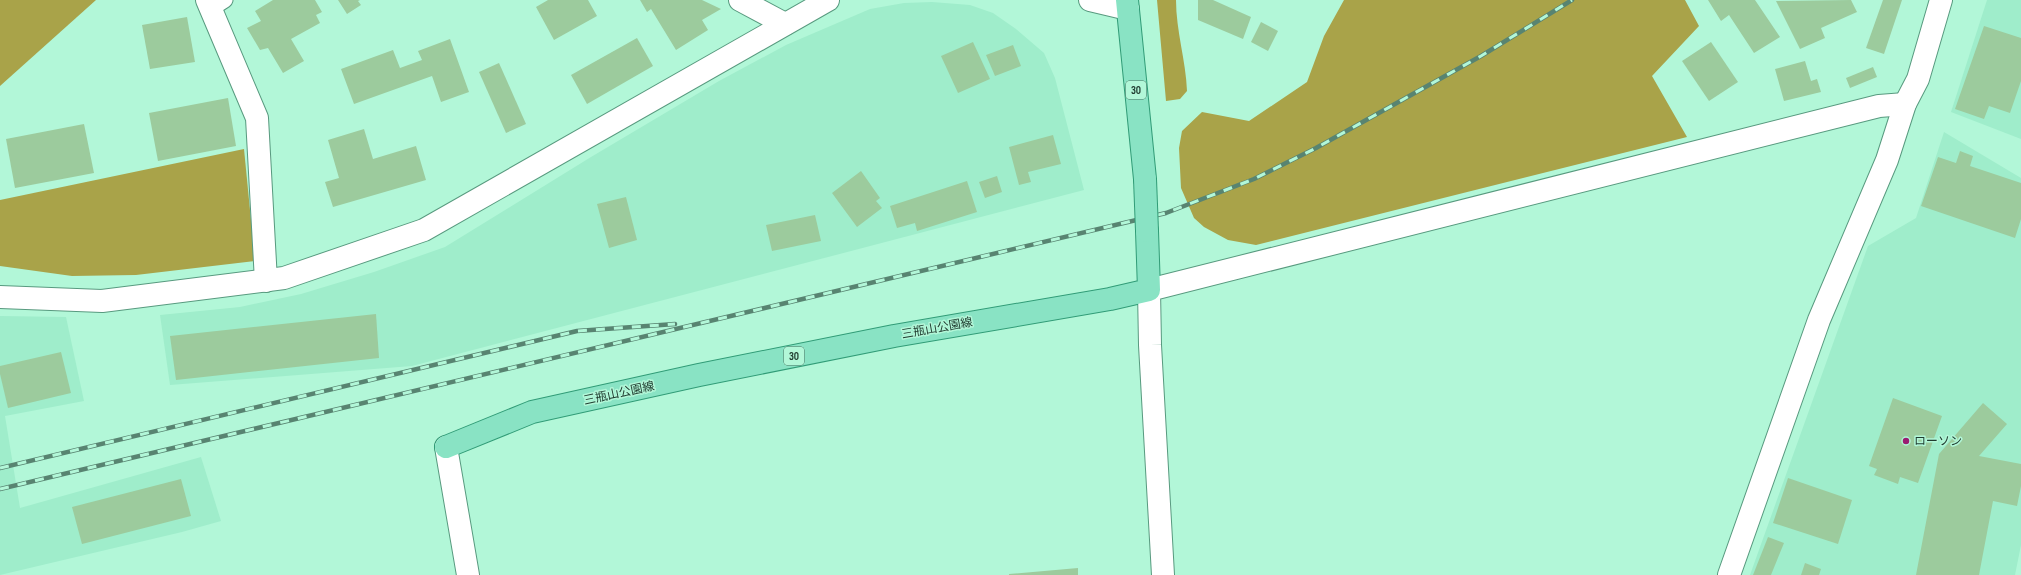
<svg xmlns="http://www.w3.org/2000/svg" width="2021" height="575" font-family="'Sofia Sans Condensed','Noto Sans JP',sans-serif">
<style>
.built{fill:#9fedcb}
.forest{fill:#a9a349}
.building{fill:#9ccb9d}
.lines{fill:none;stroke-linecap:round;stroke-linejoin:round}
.service-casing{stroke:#589a7f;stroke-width:17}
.minor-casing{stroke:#589a7f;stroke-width:24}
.tertiary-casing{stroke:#589a7f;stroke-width:24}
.primary-casing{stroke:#319c77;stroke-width:24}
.service{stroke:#fff;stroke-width:15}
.minor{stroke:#fff;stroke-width:22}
.tertiary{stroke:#fff;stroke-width:22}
.primary{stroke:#89e3c4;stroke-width:22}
.rail-casing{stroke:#588471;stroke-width:4.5}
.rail{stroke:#b2f7d8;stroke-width:3;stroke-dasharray:9;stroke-linecap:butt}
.primary-bridge-casing{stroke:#319c77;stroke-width:24;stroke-linecap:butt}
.primary-bridge{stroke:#89e3c4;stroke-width:22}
.poi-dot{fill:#9a1b71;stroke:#b2f7d8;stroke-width:1.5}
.labels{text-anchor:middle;stroke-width:3;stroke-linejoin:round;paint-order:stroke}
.shield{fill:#b2f7d8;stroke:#4c7462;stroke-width:1}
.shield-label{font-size:11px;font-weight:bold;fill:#203c30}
.street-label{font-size:12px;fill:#203c30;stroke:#b2f7d8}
.poi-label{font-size:12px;fill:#203c30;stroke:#b2f7d8;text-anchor:start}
</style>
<rect width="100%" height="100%" fill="#b2f7d8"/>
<!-- built -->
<g class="built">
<path d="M 1987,0 L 2021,0 L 2021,139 L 1951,112 Z"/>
<path d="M 932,2 L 970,5 L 993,13 L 1016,29 L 1044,53 L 1055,78 L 1084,190 L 412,366 L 170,385 L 160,315 L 240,307 L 301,294 L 374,272 L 445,247 L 591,157 L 719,81 L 786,45 L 870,9 L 904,3 Z"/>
<path d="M 1944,132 L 2021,178 L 2021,545 L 2015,575 L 1750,575 L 1868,246 L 1916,218 Z"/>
<path d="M 0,316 L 66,317 L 84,401 L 5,416 L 20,508 L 201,457 L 221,521 L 182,532 L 0,575 Z"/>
</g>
<!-- forest -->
<g class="forest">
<path d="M 0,0 L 96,0 L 0,86 Z"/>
<path d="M 1157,0 L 1176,0 C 1176,31 1186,61 1187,91 L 1180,99 L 1166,101 Z"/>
<path d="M 1344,0 L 1685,0 L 1699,26 L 1652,76 L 1687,137 L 1256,245 L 1228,240 L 1204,227 L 1194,218 L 1181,188 L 1179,148 L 1182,131 L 1202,112 L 1249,121 L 1307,82 L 1324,36 Z"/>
<path d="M 244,149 L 255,261 L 136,275 L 72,276 L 0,266 L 0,200 Z"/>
</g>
<!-- building -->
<g class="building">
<path d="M 273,0 L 315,0 L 322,12 L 316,15 L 320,23 L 291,39 L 304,61 L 283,73 L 268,48 L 260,50 L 247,28 L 261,21 L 255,11 Z"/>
<path d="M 338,0 L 360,0 L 358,1 L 361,5 L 347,14 Z"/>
<path d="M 548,0 L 588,0 L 597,16 L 554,40 L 536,7 Z"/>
<path d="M 640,0 L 702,0 L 721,9 L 702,20 L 708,30 L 676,50 L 651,9 L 647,12 Z"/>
<path d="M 1198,0 L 1213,0 L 1251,17 L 1243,39 L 1198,20 Z"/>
<path d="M 1708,0 L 1755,0 L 1780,37 L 1754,53 L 1729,15 L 1721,21 Z"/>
<path d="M 1851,0 L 1857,12 L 1821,28 L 1825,38 L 1800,49 L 1776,1 Z"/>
<path d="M 1883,0 L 1902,0 L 1884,54 L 1866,48 Z"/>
<path d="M 187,17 L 195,62 L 150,69 L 142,25 Z"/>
<path d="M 1261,22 L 1278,31 L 1268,51 L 1251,42 Z"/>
<path d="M 1984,26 L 2021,38 L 2021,81 L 2010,113 L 1989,106 L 1984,119 L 1955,109 Z"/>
<path d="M 637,38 L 653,66 L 587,104 L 571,75 Z"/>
<path d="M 450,39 L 469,92 L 441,102 L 432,76 L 354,104 L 341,69 L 393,50 L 400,68 L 422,60 L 418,51 Z"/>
<path d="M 973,42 L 990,79 L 958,93 L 941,56 Z"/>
<path d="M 1711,42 L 1738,82 L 1709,101 L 1682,61 Z"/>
<path d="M 1013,45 L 1021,66 L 995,76 L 986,55 Z"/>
<path d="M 1805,61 L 1811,81 L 1817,79 L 1821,92 L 1784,101 L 1775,69 Z"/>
<path d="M 499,63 L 526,124 L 506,133 L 479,72 Z"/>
<path d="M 1873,67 L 1877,77 L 1850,88 L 1846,78 Z"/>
<path d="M 228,98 L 236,146 L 158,161 L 149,113 Z"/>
<path d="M 84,124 L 94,173 L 15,188 L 6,139 Z"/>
<path d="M 364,129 L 373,159 L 416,146 L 426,180 L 333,207 L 325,182 L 339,178 L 328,140 Z"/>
<path d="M 1053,135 L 1061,164 L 1028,172 L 1031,182 L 1019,185 L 1009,147 Z"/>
<path d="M 1960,151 L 1973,156 L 1970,166 L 2021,183 L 2021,219 L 2015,238 L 1921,206 L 1938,157 L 1956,163 Z"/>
<path d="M 861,171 L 880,198 L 876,201 L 882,208 L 857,227 L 832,193 Z"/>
<path d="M 997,176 L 1002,192 L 985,198 L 979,182 Z"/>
<path d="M 967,181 L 977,212 L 917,231 L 915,223 L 897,228 L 890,206 Z"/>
<path d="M 626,197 L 637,240 L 609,248 L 597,204 Z"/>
<path d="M 815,215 L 821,241 L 772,251 L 766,225 Z"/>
<path d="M 376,314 L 379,358 L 176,380 L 170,336 Z"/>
<path d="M 61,352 L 71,393 L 8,408 L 0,374 L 0,366 Z"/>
<path d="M 1893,398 L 1942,416 L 1918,483 L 1900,477 L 1898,484 L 1874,475 L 1877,469 L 1869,466 Z"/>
<path d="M 1983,403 L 2007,424 L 1979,456 L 2021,464 L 2021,486 L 2017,506 L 1993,501 L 1979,575 L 1916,575 L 1939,454 Z"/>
<path d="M 1788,478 L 1852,500 L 1838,544 L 1773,523 Z"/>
<path d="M 181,479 L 191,516 L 82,544 L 72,507 Z"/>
<path d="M 1768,537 L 1784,543 L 1771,575 L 1753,575 Z"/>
<path d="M 1805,563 L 1821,569 L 1819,575 L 1801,575 Z"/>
<path d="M 1078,568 L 1078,575 L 1009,575 L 1009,574 Z"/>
</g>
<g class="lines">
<defs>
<path id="service" d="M 211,9 L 225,0"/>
<g id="minor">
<path d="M 207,0 L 257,118 L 266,281"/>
<path d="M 740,0 L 785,24"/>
<path d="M 1729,575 L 1819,320 L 1887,160 L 1905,104 L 1918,79 L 1941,0"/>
</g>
<g id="tertiary">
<path d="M 1090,0 L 1128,9"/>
<path d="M 0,297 L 102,301 L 284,278 L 424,230 L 828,0"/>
<path d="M 446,447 L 468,575"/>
<path d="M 1163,575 L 1150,345 L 1149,290 L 1879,106 L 1905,104"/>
</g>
<g id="primary">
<path d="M 1127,0 L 1145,179"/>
<path d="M 446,447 L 532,412 L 699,375 L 894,336 L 1110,299 L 1149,290 L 1147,231"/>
</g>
</defs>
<!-- service casing -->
<use href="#service" class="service-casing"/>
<!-- minor casing -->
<use href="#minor" class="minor-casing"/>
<!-- tertiary casing -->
<use href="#tertiary" class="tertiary-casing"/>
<!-- primary casing -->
<use href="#primary" class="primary-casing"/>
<!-- service -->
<use href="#service" class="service"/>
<!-- minor -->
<use href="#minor" class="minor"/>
<!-- tertiary -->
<use href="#tertiary" class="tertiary"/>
<!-- primary -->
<use href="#primary" class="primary"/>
<defs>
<g id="rail">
<path d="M 0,468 L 577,331 L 675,324"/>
<path d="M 0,489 L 1166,213 L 1254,179 L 1316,148 L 1481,56 L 1572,0"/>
</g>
</defs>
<!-- rail casing -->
<use href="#rail" class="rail-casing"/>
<!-- rail -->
<use href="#rail" class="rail"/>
<defs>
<path id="primary-bridge" d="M 1145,179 L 1147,231"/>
</defs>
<!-- primary-bridge casing -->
<use href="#primary-bridge" class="primary-bridge-casing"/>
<!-- primary-bridge -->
<use href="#primary-bridge" class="primary-bridge"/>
</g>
<!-- markers -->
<circle class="poi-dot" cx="1906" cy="441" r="4"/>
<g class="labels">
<!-- shield labels -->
<g class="shield">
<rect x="1126" y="81" width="20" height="18" rx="3"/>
<rect x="784" y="347" width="20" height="18" rx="3"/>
</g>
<g class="shield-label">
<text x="1136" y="94">30</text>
<text x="794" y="360">30</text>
</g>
<!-- street labels -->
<g class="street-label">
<text transform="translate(937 328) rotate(-10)" y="4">三瓶山公園線</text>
<text transform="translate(619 393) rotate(-12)" y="4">三瓶山公園線</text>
</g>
<!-- poi labels -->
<g class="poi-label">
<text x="1914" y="445">ローソン</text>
</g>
</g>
</svg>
